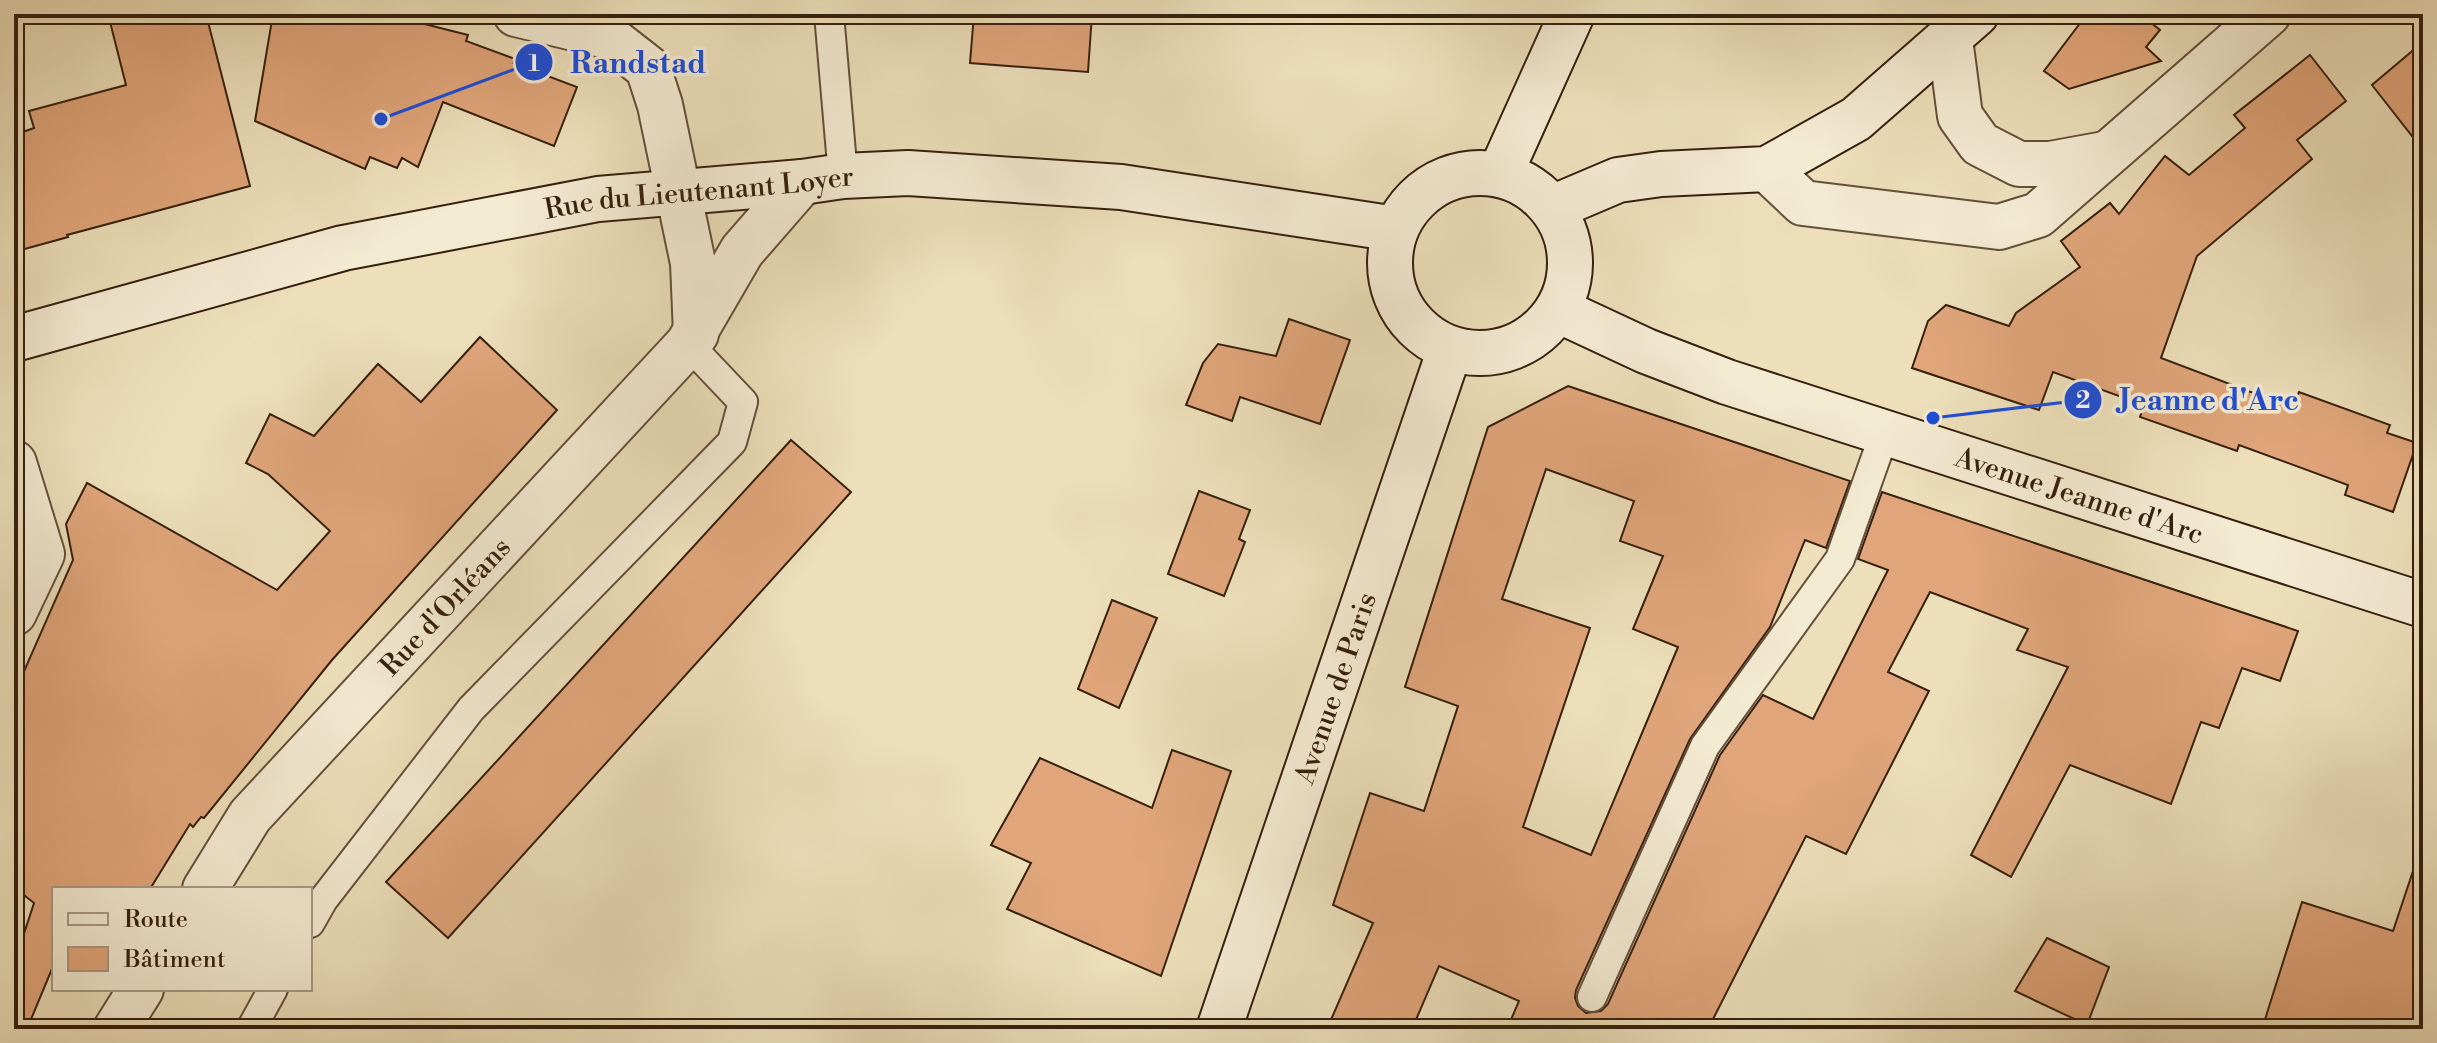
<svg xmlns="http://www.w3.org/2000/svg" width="2437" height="1043" font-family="'Libre Bodoni',serif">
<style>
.building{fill:#e0a57a;stroke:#361f0f;stroke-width:2;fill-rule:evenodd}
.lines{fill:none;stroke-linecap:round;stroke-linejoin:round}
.lane-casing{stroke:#644f3a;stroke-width:32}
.street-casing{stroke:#644f3a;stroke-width:48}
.secondary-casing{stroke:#361f0f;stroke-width:48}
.lane{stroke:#f3ead2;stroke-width:28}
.street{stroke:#f3ead2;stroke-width:44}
.secondary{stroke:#f3ead2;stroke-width:44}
.labels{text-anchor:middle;stroke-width:7;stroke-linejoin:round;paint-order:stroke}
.street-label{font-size:28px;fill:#361f0f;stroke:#f3ead2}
.leader{fill:none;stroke:#1d4ed8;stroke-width:3}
.callout-dot{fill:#1d4ed8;stroke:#f3ead2;stroke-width:3}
.mark-label{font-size:24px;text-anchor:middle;font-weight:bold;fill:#fff}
.callout-label{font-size:30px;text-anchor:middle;font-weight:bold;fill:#1d4ed8;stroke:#f3ead2;stroke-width:7;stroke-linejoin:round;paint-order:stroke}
</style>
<rect width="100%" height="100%" fill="#ecdfba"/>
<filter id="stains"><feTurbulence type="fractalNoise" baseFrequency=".0025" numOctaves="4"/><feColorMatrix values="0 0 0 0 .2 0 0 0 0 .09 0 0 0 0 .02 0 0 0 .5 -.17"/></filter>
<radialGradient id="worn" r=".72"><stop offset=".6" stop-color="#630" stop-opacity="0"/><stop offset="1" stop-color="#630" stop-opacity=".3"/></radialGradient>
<!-- building -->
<g class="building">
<path d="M 108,14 L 206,14 L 250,186 L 67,235 L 68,237 L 14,252 L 14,135 L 34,128 L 29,111 L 126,85 Z"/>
<path d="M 273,14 L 385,14 L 468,35 L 466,41 L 515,59 L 513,63 L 577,87 L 554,146 L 443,102 L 418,167 L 402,158 L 397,168 L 370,157 L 365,169 L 255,121 Z"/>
<path d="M 974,14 L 1092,14 L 1088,72 L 970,63 Z"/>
<path d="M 2087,14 L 2140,14 L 2160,30 L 2146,47 L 2161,61 L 2069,89 L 2044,71 Z"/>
<path d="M 2423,42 L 2423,150 L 2372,85 Z"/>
<path d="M 2310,55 L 2346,101 L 2297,140 L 2312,159 L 2197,256 L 2161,358 L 2293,408 L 2299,392 L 2390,425 L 2387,433 L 2417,443 L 2393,512 L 2345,495 L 2348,485 L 2239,445 L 2237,451 L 2140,417 L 2144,405 L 2053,372 L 2039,410 L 1912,368 L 1928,321 L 1946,305 L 2009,326 L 2016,313 L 2080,267 L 2061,241 L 2110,203 L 2119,214 L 2165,156 L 2189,175 L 2245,128 L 2234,115 Z"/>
<path d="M 1289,319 L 1350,340 L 1320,424 L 1240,397 L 1232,421 L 1186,405 L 1203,363 L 1218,344 L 1276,356 Z"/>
<path d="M 480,337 L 557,410 L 332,660 L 204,818 L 201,817 L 193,827 L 190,824 L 150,889 L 54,889 L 54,964 L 27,1029 L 14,1029 L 14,964 L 34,903 L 14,887 L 14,694 L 73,560 L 66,524 L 87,483 L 277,590 L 330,531 L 268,474 L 246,463 L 270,414 L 314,436 L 378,364 L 421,402 Z"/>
<path d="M 1568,386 L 1850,481 L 1826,548 L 1805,540 L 1770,627 L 1690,739 L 1576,990 L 1575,998 L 1578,1006 L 1586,1013 L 1601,1011 L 1608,1004 L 1720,755 L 1763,695 L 1813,719 L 1888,570 L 1858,559 L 1882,492 L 2298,631 L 2280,681 L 2242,668 L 2219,728 L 2201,722 L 2171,804 L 2070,765 L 2011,877 L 1971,855 L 2068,667 L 2017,650 L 2028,629 L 1930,592 L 1888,672 L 1929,691 L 1846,854 L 1806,836 L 1708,1029 L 1507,1029 L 1519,1001 L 1439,966 L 1412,1029 L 1327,1029 L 1373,923 L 1333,905 L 1370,793 L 1424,811 L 1458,706 L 1405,687 L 1488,427 ZM 1546,469 L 1634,501 L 1620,541 L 1663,556 L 1633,629 L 1678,647 L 1591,855 L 1523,827 L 1590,628 L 1502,599 Z"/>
<path d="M 791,440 L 851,492 L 448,938 L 386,882 Z"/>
<path d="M 1199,491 L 1250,510 L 1239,539 L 1245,542 L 1224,596 L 1168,574 Z"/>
<path d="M 1112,600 L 1157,618 L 1119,708 L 1078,689 Z"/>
<path d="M 1172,750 L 1231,771 L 1161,976 L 1007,909 L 1031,863 L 991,845 L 1040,758 L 1152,808 Z"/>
<path d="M 2416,862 L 2423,863 L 2423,1029 L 2262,1029 L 2302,902 L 2393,931 Z"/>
<path d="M 2047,938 L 2109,967 L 2087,1025 L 2015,991 Z"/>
</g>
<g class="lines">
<defs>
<g id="lane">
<path d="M 829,14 L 843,176"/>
<path d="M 310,923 L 323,900 L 471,709 L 732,442 L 743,402 L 688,344"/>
<path d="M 1592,997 L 1705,746 L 1840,559 L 1885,432"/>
<path d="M 251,1029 L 273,989"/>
</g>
<g id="street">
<path d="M 516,14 L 607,36 L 648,68 L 660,105 L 693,263 L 696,334"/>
<path d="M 1950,39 L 1960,116 L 1980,144 L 2019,164 L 2050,164 L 2105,154"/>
<path d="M 1767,169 L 1803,203 L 1999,227 L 2038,215 L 2268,14"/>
<path d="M 14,463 L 42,554 L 14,613"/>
<path id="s1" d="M 205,889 L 250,816 L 688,344 L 742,251 L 802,182"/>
<path d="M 116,1029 L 141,989"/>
</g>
<g id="secondary">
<circle cx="1480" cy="263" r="90"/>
<path d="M 1500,174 L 1572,14"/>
<path d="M 1552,208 L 1618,180 L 1661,174 L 1767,169 L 1856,119 L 1976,14"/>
<path id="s2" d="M 1558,310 L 1646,351 L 1727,382 L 2423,605"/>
<path id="s3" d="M 14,339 L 343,248 L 598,199 L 802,182 L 843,176 L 908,173 L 1121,187 L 1396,229"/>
<path id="s4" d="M 1219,1029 L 1450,349"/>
</g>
</defs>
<!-- lane casing -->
<use href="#lane" class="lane-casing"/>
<!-- street casing -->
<use href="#street" class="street-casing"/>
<!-- secondary casing -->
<use href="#secondary" class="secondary-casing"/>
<!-- lane -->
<use href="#lane" class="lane"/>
<!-- street -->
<use href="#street" class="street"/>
<!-- secondary -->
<use href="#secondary" class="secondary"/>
</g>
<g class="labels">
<!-- street labels -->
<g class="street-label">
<text dy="10" stroke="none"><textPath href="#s3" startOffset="702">Rue du Lieutenant Loyer</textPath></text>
<text dy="10" stroke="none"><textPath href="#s2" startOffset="554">Avenue Jeanne d'Arc</textPath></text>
<text dy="10" stroke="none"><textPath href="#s1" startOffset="372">Rue d'Orléans</textPath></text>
<text dy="10" stroke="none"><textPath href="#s4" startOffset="360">Avenue de Paris</textPath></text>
</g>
</g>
<!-- callouts -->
<path class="leader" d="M381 119L534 62M1933 418L2083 400"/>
<g class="callout-dot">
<circle cx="381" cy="119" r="8"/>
<circle cx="1933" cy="418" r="8"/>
<circle cx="534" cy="62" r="20"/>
<circle cx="2083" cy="400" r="20"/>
</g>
<g class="mark-label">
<text x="534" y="71">1</text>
<text x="2083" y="408">2</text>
</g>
<g class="callout-label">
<text x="638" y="73">Randstad</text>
<text x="2209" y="410">Jeanne d'Arc</text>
</g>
<!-- margin -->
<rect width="2437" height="1043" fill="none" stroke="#ecdfba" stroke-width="48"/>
<rect x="16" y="16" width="2405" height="1011" fill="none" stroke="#361f0f" stroke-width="4"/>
<rect x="24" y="24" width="2389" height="995" fill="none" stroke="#361f0f" stroke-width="2"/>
<!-- legend -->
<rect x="52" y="887" width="260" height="104" fill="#f3ead2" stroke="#a79984" stroke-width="2"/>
<rect x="68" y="913" width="40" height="12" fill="#f3ead2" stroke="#a79984" stroke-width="2"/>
<text x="124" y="927" font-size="24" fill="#361f0f">Route</text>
<rect x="68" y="947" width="40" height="24" fill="#e0a57a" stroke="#a79984" stroke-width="2"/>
<text x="124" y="967" font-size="24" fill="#361f0f">Bâtiment</text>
<rect width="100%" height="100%" filter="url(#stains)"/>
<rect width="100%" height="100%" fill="url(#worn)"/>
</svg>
